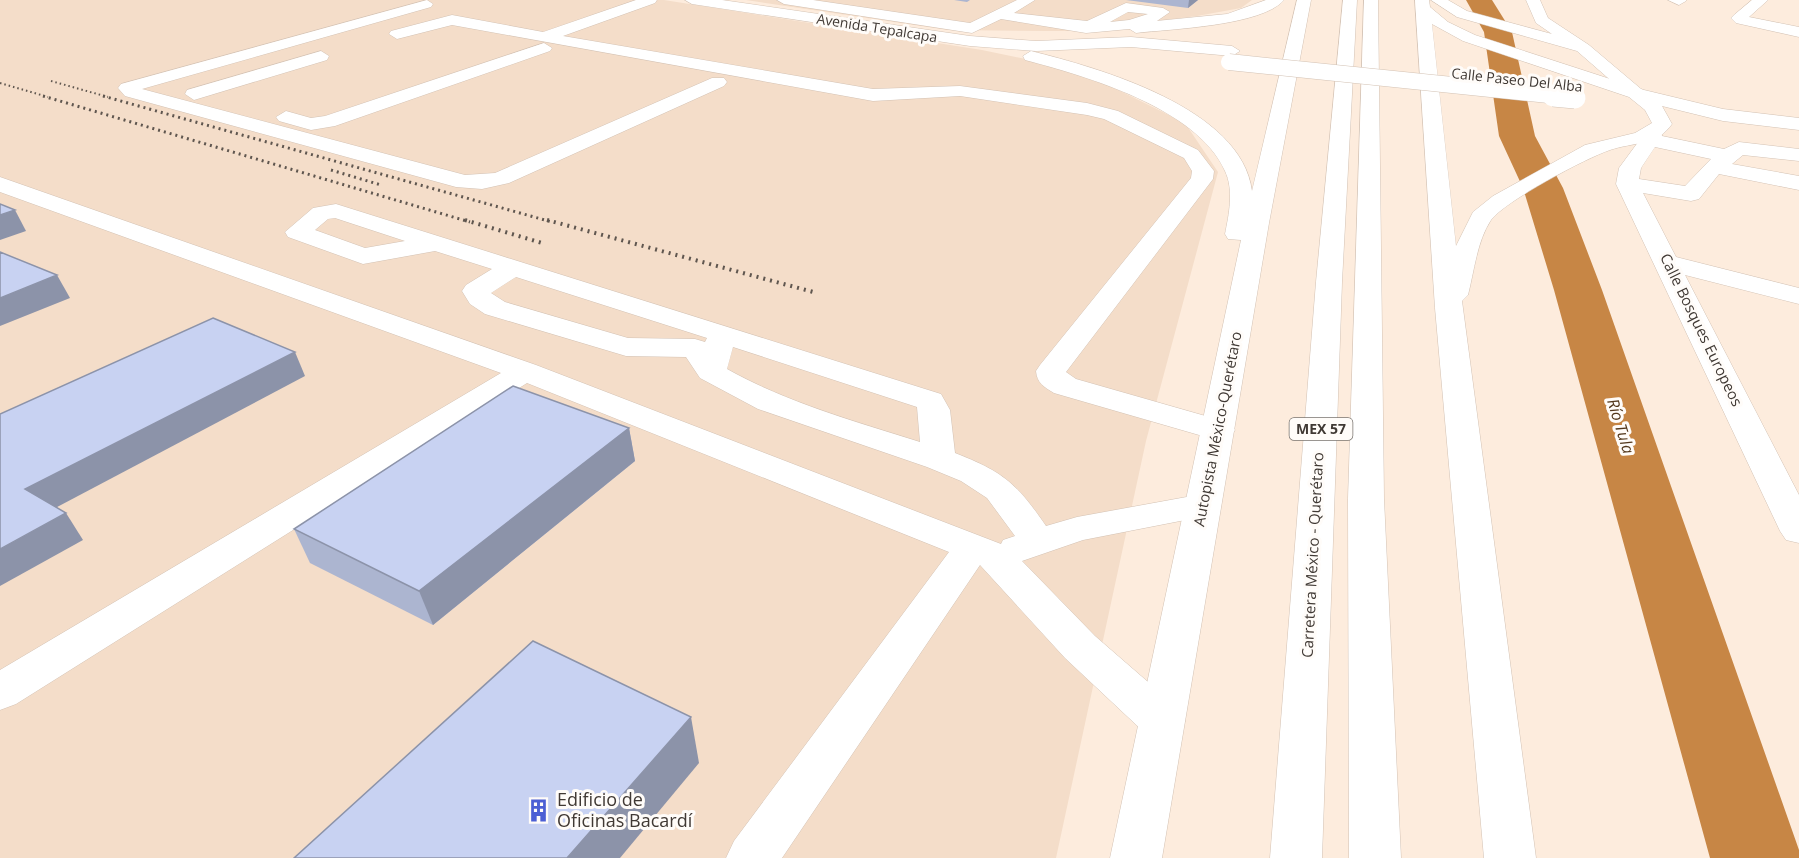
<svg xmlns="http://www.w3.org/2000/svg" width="1799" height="858" font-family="'Open Sans',sans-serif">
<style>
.built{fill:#f4ddc9}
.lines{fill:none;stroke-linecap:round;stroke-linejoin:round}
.river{fill:#c78645;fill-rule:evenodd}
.minor-casing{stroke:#d3c2b4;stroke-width:1}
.major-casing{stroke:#d3c2b4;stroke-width:1}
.highway-casing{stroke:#d3c2b4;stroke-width:1}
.minor{fill:#fff;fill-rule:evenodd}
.major{fill:#fff;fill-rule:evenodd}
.highway{fill:#fff;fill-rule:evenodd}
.rail-far2{stroke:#5f564f;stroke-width:2;stroke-dasharray:1.5 3;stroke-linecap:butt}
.rail-far1{stroke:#5f564f;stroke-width:3;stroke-dasharray:2 4;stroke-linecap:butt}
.rail{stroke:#5f564f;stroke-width:4;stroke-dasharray:2 5;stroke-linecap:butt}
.major-bridge-far1-casing{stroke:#d3c2b4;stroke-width:17;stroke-linecap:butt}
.major-bridge-casing{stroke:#d3c2b4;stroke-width:22;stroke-linecap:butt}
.major-bridge-far1{stroke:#fff;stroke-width:16}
.major-bridge{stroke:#fff;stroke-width:21}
.wall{fill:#acb5d0}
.shaded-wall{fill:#8c93a9}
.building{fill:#c8d2f2;stroke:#8c93a9;stroke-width:1.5}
.labels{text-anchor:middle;stroke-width:6;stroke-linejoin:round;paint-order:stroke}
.far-street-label{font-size:14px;fill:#403934;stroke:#fffcf9}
.shield{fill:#fffcf9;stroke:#79746f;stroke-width:1.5}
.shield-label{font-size:14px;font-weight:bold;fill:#403934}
.street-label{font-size:15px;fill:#403934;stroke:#fffcf9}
.water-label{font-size:16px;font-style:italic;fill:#53371b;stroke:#fffcf9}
.near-poi-label{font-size:18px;fill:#403934;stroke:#fffcf9;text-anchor:start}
</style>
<rect width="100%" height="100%" fill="#fdecdd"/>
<!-- built -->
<g class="built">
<path d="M 0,0 L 664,0 L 982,50 L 1049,64 L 1088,75 L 1185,123 L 1218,172 L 1146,441 L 1056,858 L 0,858 Z"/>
<path d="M 746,0 L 1252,0 L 1241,8 L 1197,16 L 1075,31 L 1047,31 L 948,30 Z"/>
</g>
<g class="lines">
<!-- river -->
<path class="river" d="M 1466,0 L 1492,0 L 1512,32 L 1535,136 L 1563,188 L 1602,290 L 1799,850 L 1799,858 L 1710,858 L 1554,290 L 1523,188 L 1499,136 L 1484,32 Z"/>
<defs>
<g id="minor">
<path d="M 427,0 L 433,4 L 431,7 L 142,89 L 465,175 L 495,173 L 712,78 L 724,78 L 727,82 L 724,86 L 509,183 L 482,189 L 456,187 L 125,96 L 118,88 L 121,84 Z"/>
<path d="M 636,0 L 657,0 L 655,3 L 563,36 L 873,89 L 960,86 L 1087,103 L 1118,111 L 1198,150 L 1214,171 L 1213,179 L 1066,372 L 1076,379 L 1230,423 L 1235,430 L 1230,437 L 1218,440 L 1206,437 L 1054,393 C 1044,387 1037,383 1036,371 L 1040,365 L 1191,178 L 1192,171 L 1184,158 L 1104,119 L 1087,115 L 960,96 L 873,101 L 452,25 L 397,39 L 389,34 L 391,31 L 452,15 L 543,32 Z"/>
<path d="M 777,0 L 813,0 L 970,23 L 1017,0 L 1035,0 L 1014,13 L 1087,21 L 1126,3 L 1163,8 L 1170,12 L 1154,23 L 1129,29 L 1086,33 L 1001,19 L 972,33 L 784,4 ZM 1128,12 L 1148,14 L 1129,20 L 1110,22 Z"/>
<path d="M 1431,0 L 1448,0 L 1467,11 L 1552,34 L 1536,23 L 1526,0 L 1540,0 L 1548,18 L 1589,45 L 1647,94 L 1645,98 L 1631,98 L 1577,51 L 1457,17 Z"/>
<path d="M 1668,0 L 1686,0 L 1686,1 L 1679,5 Z"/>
<path d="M 1752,0 L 1768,0 L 1749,17 L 1799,27 L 1799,37 L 1736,23 L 1731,18 L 1734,15 Z"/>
<path d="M 544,43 L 552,48 L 550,51 L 335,126 L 311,130 L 279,121 L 276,117 L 286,111 L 311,118 L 325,116 Z"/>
<path d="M 321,51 L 329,56 L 327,60 L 194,100 L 185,94 L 187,90 Z"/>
<path d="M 1654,128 L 1661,130 L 1662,136 L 1724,149 L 1739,142 L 1799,149 L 1799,161 L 1743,155 L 1732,164 L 1799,176 L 1799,190 L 1719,174 L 1699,199 L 1691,201 L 1643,193 L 1676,257 L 1799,288 L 1799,304 L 1685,275 L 1799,495 L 1799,543 L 1786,540 L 1780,531 L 1616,184 L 1619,168 L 1647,130 ZM 1655,147 L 1711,159 L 1685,186 L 1639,179 L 1641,168 Z"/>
<path d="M 0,177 L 536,365 L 1001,544 L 1003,540 L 1015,536 L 987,498 L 961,481 L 927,467 L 758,409 L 700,378 L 686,357 L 626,356 L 485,314 L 470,304 L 462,291 L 466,285 L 492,269 L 435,251 L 363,264 L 288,237 L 285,232 L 313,208 L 336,204 L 941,394 L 950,410 L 955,453 C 1004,472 1017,484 1046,526 L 1077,517 L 1203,494 L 1216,498 L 1221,506 L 1216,514 L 1083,540 L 1022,561 L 1095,636 L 1178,708 L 1185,721 L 1178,734 L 1162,740 L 1146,734 L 1065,658 L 980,565 L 782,858 L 726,858 L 734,841 L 949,552 L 527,383 L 16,704 L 0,710 L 0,670 L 501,373 L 0,192 ZM 335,218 L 405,241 L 365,248 L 315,230 L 328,219 ZM 516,277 L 707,338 L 705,342 L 695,339 L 628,338 L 505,302 L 491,293 ZM 733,347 L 917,407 L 920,442 C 854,421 788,403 727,369 Z"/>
</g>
<g id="major">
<path d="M 685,0 L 722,0 L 970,36 L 1036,41 L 1131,37 L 1232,46 L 1240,51 L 1232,56 L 1131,47 L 1036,51 L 970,46 L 692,4 Z"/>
<path d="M 1266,0 L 1284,0 C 1262,26 1170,29 1136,33 L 1128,28 L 1136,23 L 1227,14 Z"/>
<path d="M 1297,0 L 1311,0 L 1269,223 L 1162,858 L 1110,858 L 1241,240 L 1228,239 L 1225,234 C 1229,214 1234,190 1225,171 C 1197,108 1086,76 1025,60 L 1023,56 L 1031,51 C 1099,68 1242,108 1252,191 Z"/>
<path d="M 1415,0 L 1429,0 L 1430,7 L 1448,22 L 1475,35 L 1644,90 L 1723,109 L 1799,118 L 1799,130 L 1723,121 L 1662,106 L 1672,124 C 1657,146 1633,142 1610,150 C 1586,158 1505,201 1491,220 C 1477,241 1474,272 1468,295 L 1462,301 L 1536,858 L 1484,858 L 1435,308 ZM 1432,24 L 1463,41 L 1629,97 L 1645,110 L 1652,123 L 1635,133 L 1585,145 L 1493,196 L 1473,212 L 1456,246 Z"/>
</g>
<g id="highway">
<path d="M 1343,0 L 1357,0 L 1342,282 L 1322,858 L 1270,858 L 1316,282 Z"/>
<path d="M 1364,0 L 1378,0 L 1384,499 L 1401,858 L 1349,858 L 1348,499 Z"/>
</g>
</defs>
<!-- minor casing -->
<use href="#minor" class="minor-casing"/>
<!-- major casing -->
<use href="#major" class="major-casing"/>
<!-- highway casing -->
<use href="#highway" class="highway-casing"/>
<!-- minor -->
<use href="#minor" class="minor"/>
<!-- major -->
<use href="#major" class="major"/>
<!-- highway -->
<use href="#highway" class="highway"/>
<!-- rail-far2 -->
<g class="rail-far2">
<path d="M 51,81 L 108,97"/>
<path d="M 0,83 L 48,97"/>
</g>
<!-- rail-far1 -->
<g class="rail-far1">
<path d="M 43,96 L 470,222"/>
<path d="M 103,96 L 552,222"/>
<path d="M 331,170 L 381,185"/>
</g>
<!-- rail -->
<g class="rail">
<path d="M 465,220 L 542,243"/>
<path d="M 547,220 L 817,293"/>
</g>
<defs>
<path id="major-bridge-far1" d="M 1229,62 L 1568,97"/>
<path id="major-bridge" d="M 1553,96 L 1575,98"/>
</defs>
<!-- major-bridge-far1 casing -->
<use href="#major-bridge-far1" class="major-bridge-far1-casing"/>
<!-- major-bridge casing -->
<use href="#major-bridge" class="major-bridge-casing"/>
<!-- major-bridge-far1 -->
<use href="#major-bridge-far1" class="major-bridge-far1"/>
<!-- major-bridge -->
<use href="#major-bridge" class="major-bridge"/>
</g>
<!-- wall -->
<g class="wall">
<path d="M 954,0 L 970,0 L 967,2 Z"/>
<path d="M 1126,0 L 1198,0 L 1188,8 Z"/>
<path d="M 629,428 L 635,461 L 433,625 L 310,563 L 294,529 Z"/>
</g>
<!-- shaded-wall -->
<g class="shaded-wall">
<path d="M 1189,0 L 1198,0 L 1188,8 Z"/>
<path d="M 15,210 L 26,231 L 0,240 L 0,215 Z"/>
<path d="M 57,275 L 70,298 L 0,326 L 0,298 Z"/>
<path d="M 295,352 L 305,376 L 42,515 L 25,489 Z"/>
<path d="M 629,428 L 635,461 L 433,625 L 419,591 Z"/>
<path d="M 66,513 L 83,540 L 0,586 L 0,549 Z"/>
<path d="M 691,717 L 699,763 L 620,858 L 567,858 Z"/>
</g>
<!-- building -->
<g class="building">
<path d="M 0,204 L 15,210 L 0,215 Z"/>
<path d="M 0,252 L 57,275 L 0,298 Z"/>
<path d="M 213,318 L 295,352 L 25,489 L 66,513 L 0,549 L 0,414 Z"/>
<path d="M 513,386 L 629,428 L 419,591 L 294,529 Z"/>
<path d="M 533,641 L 691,717 L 567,858 L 294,858 Z"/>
</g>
<!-- icons -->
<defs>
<symbol id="building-bare" viewBox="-9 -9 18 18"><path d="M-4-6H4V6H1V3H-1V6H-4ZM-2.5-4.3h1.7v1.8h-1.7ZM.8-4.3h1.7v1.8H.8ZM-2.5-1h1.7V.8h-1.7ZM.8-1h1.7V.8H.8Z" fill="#4c5fd4" stroke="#fffcf9" stroke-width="2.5" paint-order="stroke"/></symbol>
</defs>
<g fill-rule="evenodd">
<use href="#building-bare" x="522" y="794" width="33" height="33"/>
</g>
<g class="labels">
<!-- far-street labels -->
<g class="far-street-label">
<text transform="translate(877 28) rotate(9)" y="5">Avenida Tepalcapa</text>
<text transform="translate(1517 80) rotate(6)" y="5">Calle Paseo Del Alba</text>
</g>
<!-- shield labels -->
<rect class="shield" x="1289.5" y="418" width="63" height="22" rx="4.5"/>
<g class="shield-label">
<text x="1321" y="434">MEX 57</text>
</g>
<!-- street labels -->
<g class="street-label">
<text transform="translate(1701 330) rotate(64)" y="5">Calle Bosques Europeos</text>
<text transform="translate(1218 429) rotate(-79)" y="5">Autopista México-Querétaro</text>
<text transform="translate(1313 555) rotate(-87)" y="5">Carretera México - Querétaro</text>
</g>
<!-- water labels -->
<g class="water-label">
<text transform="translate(1621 426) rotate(73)" y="6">Río Tula</text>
</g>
<!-- near-poi labels -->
<g class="near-poi-label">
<text x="557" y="806">Edificio de<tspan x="557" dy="21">Oficinas Bacardí</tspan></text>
</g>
</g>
</svg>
